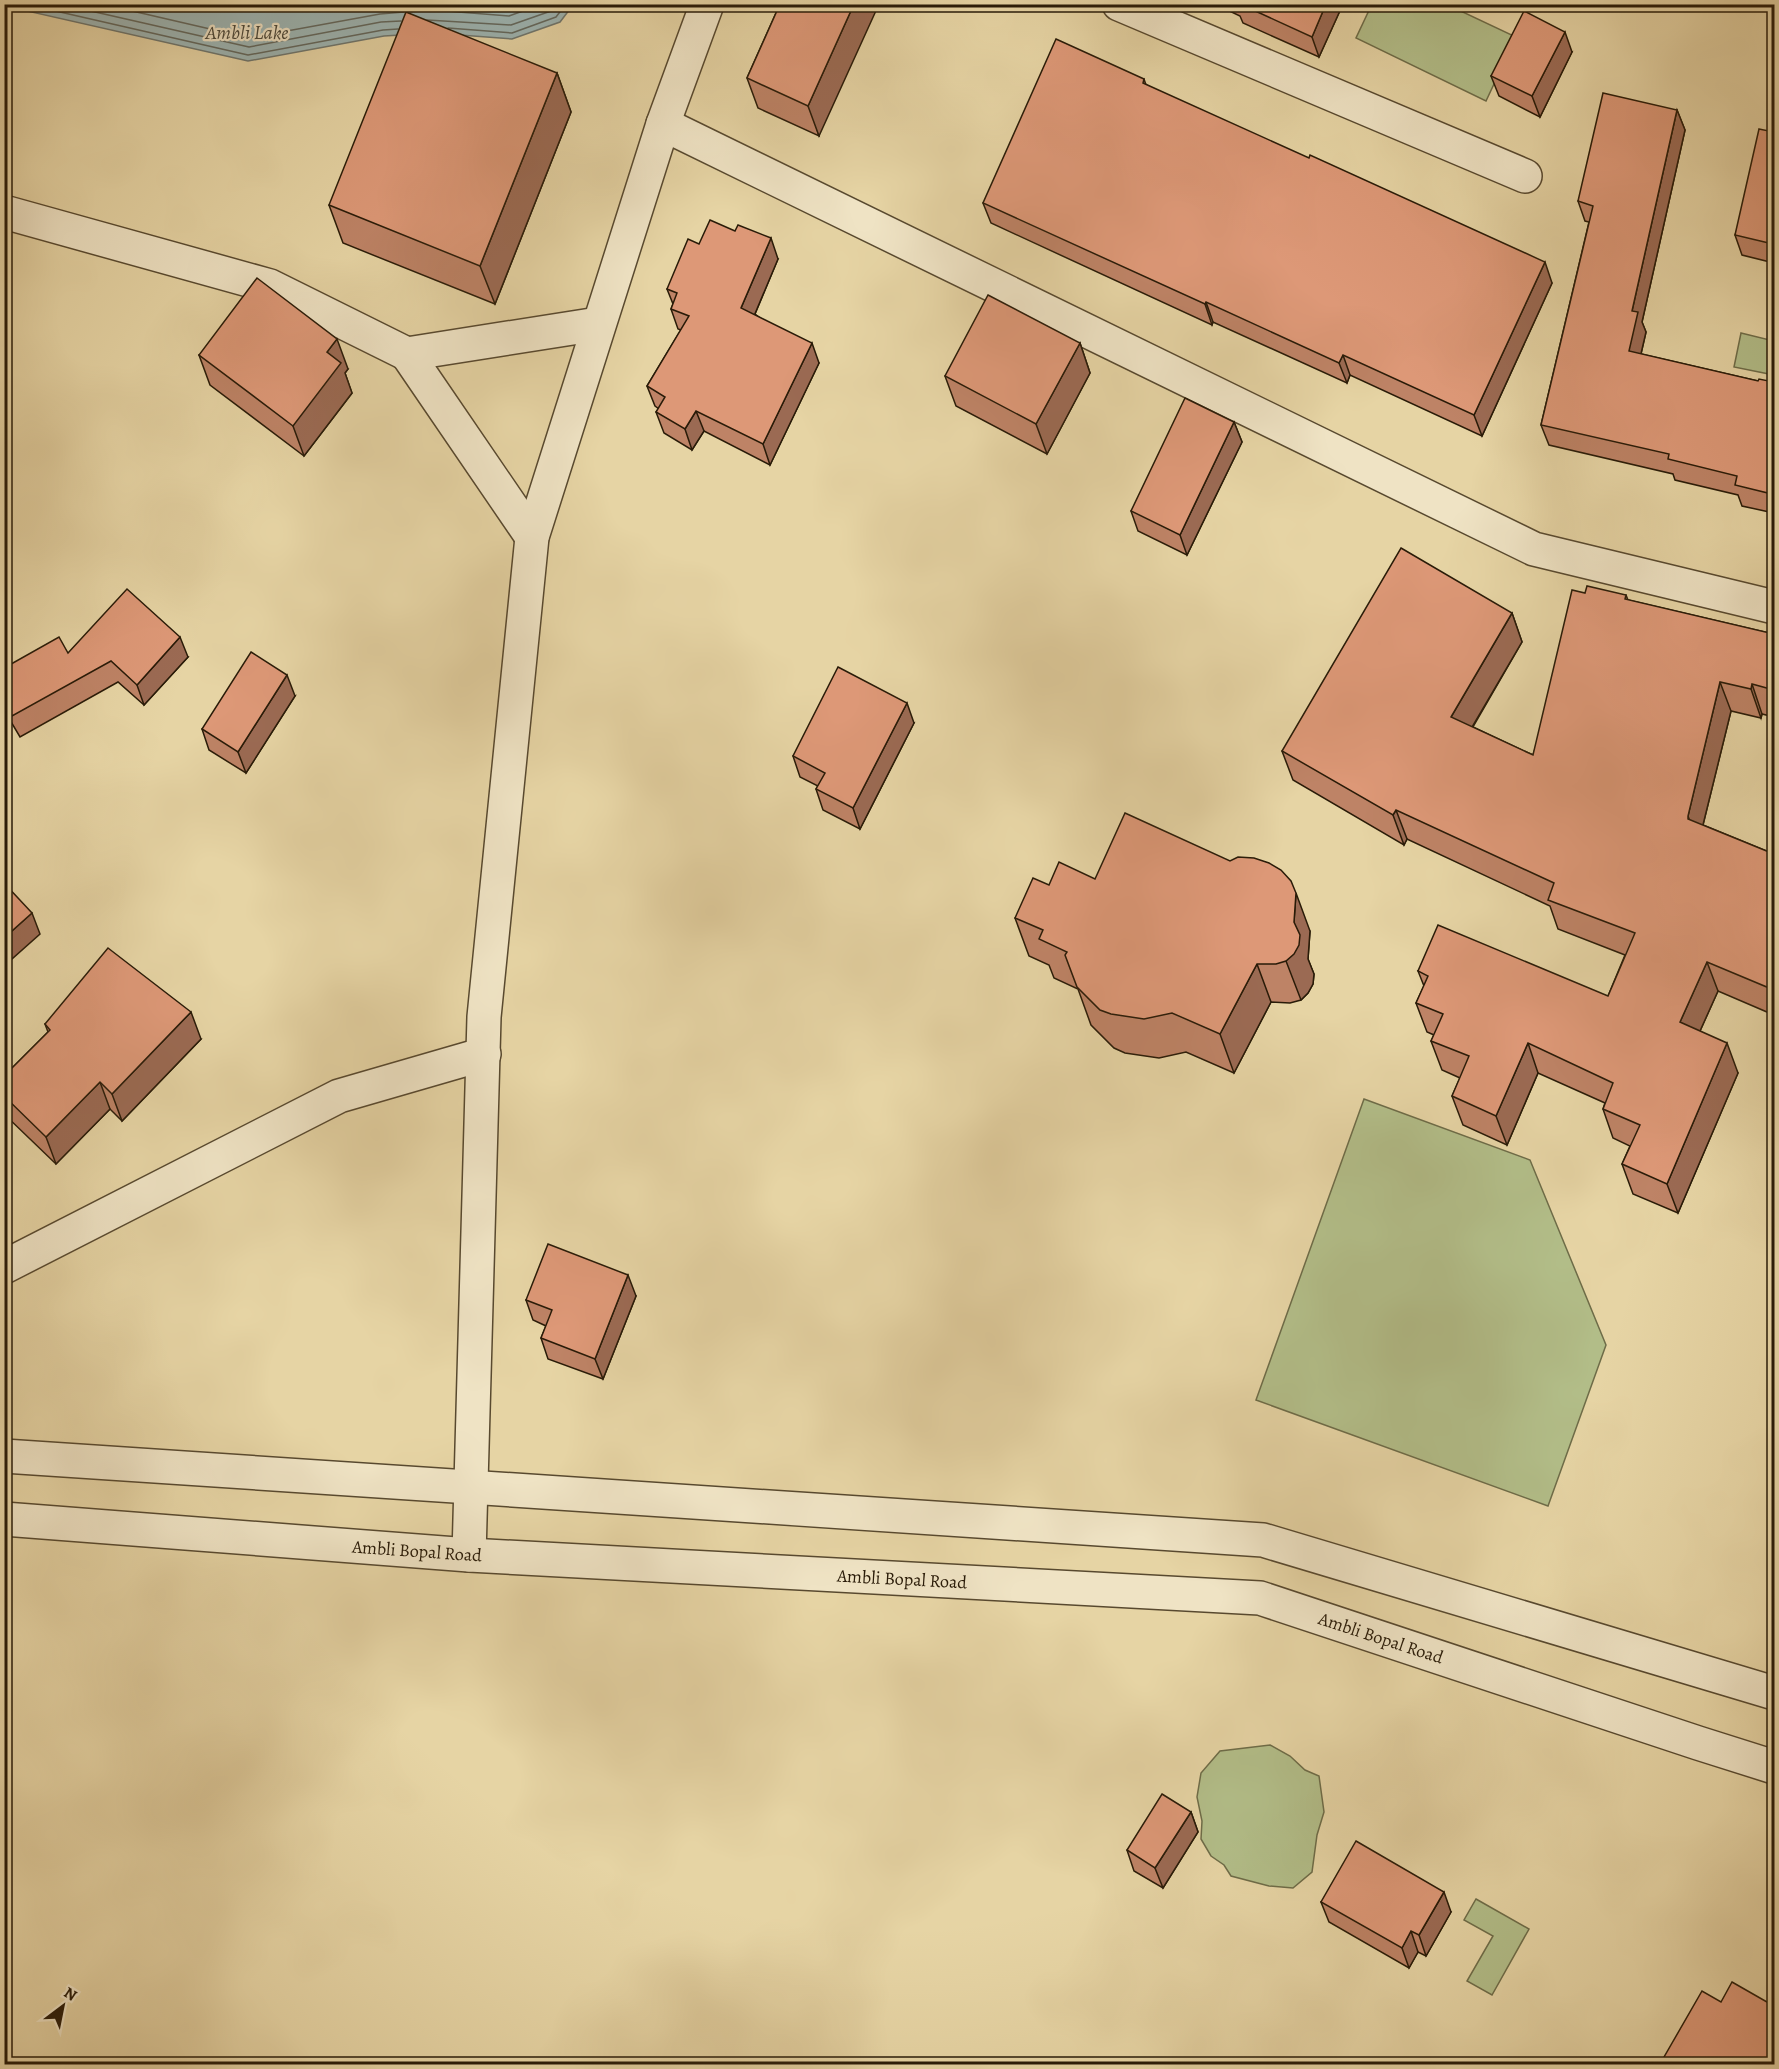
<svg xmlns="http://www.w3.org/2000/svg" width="1779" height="2069" font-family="Alegreya,serif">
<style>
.green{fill:#b2bd88;stroke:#6e6c48;stroke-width:1.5}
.water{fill:#9db5b3;stroke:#6f776f;stroke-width:1.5}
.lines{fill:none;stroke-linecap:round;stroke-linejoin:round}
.shore{stroke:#63685e;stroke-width:1.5}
.minor-casing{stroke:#58492f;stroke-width:36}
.tertiary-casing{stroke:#58492f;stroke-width:36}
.minor{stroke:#efe3c4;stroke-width:33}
.tertiary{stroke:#efe3c4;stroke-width:33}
.wall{fill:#be8366;stroke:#291b08;stroke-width:1.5}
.shaded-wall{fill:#9b6a53;stroke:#291b08;stroke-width:1.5}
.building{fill:#dd9877;stroke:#291b08;stroke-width:1.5}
.labels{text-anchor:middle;stroke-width:4.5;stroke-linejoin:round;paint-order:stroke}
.street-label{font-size:18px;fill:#291b08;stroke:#efe3c4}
.water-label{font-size:20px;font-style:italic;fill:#4c493b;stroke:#efe3c4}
</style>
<rect width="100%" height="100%" fill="#e6d4a4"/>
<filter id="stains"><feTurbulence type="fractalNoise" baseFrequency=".00333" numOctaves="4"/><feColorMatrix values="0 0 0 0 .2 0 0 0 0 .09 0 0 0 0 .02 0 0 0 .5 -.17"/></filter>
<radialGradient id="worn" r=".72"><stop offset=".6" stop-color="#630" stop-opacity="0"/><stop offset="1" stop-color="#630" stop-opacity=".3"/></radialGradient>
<!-- green -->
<g class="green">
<path d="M 1372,4 L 1448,5 L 1516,37 L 1486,101 L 1356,38 Z"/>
<path d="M 1741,333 L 1774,341 L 1774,375 L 1734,367 Z"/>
<path d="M 1364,1099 L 1530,1160 L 1606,1345 L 1548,1506 L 1256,1400 Z"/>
<path d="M 1270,1745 L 1290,1756 L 1305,1770 L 1319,1776 L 1324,1812 L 1317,1835 L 1312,1872 L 1293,1888 L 1269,1886 L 1231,1876 L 1224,1865 L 1211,1856 L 1201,1839 L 1202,1821 L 1197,1797 L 1201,1773 L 1220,1751 Z"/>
<path d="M 1476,1899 L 1529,1929 L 1492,1995 L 1467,1981 L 1493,1936 L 1464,1920 Z"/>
</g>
<!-- water -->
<path class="water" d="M 5,4 L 573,5 L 560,22 L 512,39 L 433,33 L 384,36 L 248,61 L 5,6 Z"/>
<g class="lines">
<!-- shore -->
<g class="shore">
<path d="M 25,4 L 248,55 L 383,30 L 398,29"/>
<path d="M 60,4 L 249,47 L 381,22 L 401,21"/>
<path d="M 102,4 L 249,38 L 380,14 L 404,12"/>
<path d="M 408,12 L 433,10 L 509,16 L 542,4"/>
<path d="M 427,20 L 511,25 L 551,11 L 556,4"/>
<path d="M 448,28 L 512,33 L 556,17 L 566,4"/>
</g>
<defs>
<g id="minor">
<path d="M 1119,4 L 1525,176"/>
<path d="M 663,124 L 1534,549 L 1774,607"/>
<path d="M 4,212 L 270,286 L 407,354"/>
<path d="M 532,537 L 407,354 L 598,324"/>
<path d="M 4,1267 L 339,1096 L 484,1054"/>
<path d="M 469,1555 L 484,1017 L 532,537 L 663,124 L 707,4"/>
</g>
<g id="tertiary">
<path d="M 4,1456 L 1263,1540 L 1774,1693"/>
<path d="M 4,1519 L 469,1555 L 1260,1598 L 1698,1743 L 1774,1767"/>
</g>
</defs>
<!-- minor casing -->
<use href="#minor" class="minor-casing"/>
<!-- tertiary casing -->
<use href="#tertiary" class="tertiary-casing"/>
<!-- minor -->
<use href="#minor" class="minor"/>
<!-- tertiary -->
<use href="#tertiary" class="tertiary"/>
</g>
<!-- wall -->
<g class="wall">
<path d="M 780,4 L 819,136 L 758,108 L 747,78 Z"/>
<path d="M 1215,4 L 1343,4 L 1319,57 L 1243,23 L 1240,16 Z"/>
<path d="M 1572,52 L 1540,117 L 1499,96 L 1491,76 Z"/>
<path d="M 557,73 L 571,112 L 495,304 L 343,243 L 329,205 Z"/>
<path d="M 1144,79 L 1146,85 L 1552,283 L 1482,436 L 1350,375 L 1347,383 L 1213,322 L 1212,325 L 991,223 L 983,203 Z"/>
<path d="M 1677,110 L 1685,130 L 1642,322 L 1646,332 L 1641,354 L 1758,381 L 1774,382 L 1774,513 L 1742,506 L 1738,495 L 1675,480 L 1673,474 L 1549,445 L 1541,425 L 1589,222 L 1585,221 L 1578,201 Z"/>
<path d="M 1774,132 L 1774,263 L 1742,255 L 1735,235 Z"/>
<path d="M 778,259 L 755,314 L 819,363 L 770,465 L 704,431 L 692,450 L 664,433 L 656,412 L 659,409 L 655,406 L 647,386 L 681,330 L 678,329 L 671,309 L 673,304 L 667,289 Z"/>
<path d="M 1080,343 L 1090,373 L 1047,454 L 956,406 L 945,376 Z"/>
<path d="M 199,355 L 348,369 L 345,373 L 352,393 L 304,456 L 210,385 Z"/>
<path d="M 1234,422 L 1242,442 L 1187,555 L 1138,531 L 1131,511 Z"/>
<path d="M 1585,593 L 1626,595 L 1628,600 L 1774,634 L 1774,717 L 1762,714 L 1761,718 L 1731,711 L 1703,825 L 1774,854 L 1774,1015 L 1718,991 L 1700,1031 L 1738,1073 L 1678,1213 L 1633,1194 L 1622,1164 L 1630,1146 L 1613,1138 L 1603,1109 L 1605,1103 L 1538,1073 L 1507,1145 L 1463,1125 L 1452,1096 L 1460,1078 L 1442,1070 L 1431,1041 L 1434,1035 L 1427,1032 L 1416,1003 L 1424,986 L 1418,971 L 1608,996 L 1625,955 L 1558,929 L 1550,906 L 1407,839 L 1404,845 L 1293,780 L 1282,751 L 1512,613 L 1522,642 L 1473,727 L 1533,755 Z"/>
<path d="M 68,653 L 188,657 L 144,705 L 118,682 L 20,737 L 4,710 L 4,668 Z"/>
<path d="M 295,696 L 246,773 L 209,750 L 202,729 Z"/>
<path d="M 914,723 L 860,829 L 823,810 L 816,789 L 818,786 L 800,777 L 793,756 Z"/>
<path d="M 1095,879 L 1310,931 L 1308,959 L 1314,974 L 1313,984 L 1308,993 L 1301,1000 L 1290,1003 L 1271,1002 L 1234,1073 L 1186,1052 L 1159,1058 L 1125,1053 L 1114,1048 L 1091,1025 L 1078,989 L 1054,978 L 1049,965 L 1029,956 L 1015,918 L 1049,885 Z"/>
<path d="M 45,1024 L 201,1039 L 122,1121 L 110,1109 L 56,1164 L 4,1114 L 4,1076 L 48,1032 Z"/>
<path d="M 636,1296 L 603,1379 L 548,1359 L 541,1338 L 546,1326 L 533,1320 L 526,1300 Z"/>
<path d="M 1191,1812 L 1198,1832 L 1163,1888 L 1134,1871 L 1127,1850 Z"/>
<path d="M 1321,1902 L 1451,1912 L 1426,1956 L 1418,1952 L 1409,1968 L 1329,1922 Z"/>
</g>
<!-- shaded-wall -->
<g class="shaded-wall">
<path d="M 854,4 L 879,4 L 819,136 L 808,106 Z"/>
<path d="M 1326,4 L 1343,4 L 1319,57 L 1312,37 Z"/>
<path d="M 1565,32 L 1572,52 L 1540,117 L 1532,96 Z"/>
<path d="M 557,73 L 571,112 L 495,304 L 480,266 Z"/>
<path d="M 1677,110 L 1685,130 L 1642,322 L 1646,332 L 1637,371 L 1629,351 L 1632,311 Z"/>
<path d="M 771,238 L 778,259 L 749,328 L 741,308 Z"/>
<path d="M 1545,262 L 1552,283 L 1482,436 L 1474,415 Z"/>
<path d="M 1206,302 L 1213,322 L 1212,325 L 1205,304 Z"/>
<path d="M 337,339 L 348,369 L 345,373 L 352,393 L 304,456 L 293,426 L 327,352 Z"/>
<path d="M 812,343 L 819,363 L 770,465 L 763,444 Z"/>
<path d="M 1080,343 L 1090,373 L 1047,454 L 1036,424 Z"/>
<path d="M 1343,355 L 1350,375 L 1347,383 L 1339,363 Z"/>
<path d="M 696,411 L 704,431 L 692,450 L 685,429 Z"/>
<path d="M 1234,422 L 1242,442 L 1187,555 L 1180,535 Z"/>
<path d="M 1774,488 L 1774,500 L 1772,494 Z"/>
<path d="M 1512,613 L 1522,642 L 1461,746 L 1451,717 Z"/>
<path d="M 180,637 L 188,657 L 144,705 L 137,685 Z"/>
<path d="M 287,675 L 295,696 L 246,773 L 238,752 Z"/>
<path d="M 1720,682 L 1731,711 L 1698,845 L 1688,816 Z"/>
<path d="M 1752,684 L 1762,714 L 1761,718 L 1751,689 Z"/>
<path d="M 907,703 L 914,723 L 860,829 L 853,808 Z"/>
<path d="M 1396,810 L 1407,839 L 1404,845 L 1393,815 Z"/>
<path d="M 1296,893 L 1310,931 L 1308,959 L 1314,974 L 1313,984 L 1308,993 L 1301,1000 L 1286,961 L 1294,922 Z"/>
<path d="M 32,913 L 40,934 L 4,966 L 4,938 Z"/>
<path d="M 1707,962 L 1718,991 L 1691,1051 L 1680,1022 Z"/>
<path d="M 1257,964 L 1271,1002 L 1234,1073 L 1220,1034 Z"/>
<path d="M 191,1012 L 201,1039 L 122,1121 L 112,1094 Z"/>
<path d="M 1528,1043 L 1538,1073 L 1507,1145 L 1496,1116 Z"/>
<path d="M 1727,1043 L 1738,1073 L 1678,1213 L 1667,1184 Z"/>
<path d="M 100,1082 L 110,1109 L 56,1164 L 46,1137 Z"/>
<path d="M 628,1275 L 636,1296 L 603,1379 L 595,1359 Z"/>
<path d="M 1191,1812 L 1198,1832 L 1163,1888 L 1155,1868 Z"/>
<path d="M 1444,1892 L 1451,1912 L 1426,1956 L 1419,1935 Z"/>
<path d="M 1411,1931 L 1418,1952 L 1409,1968 L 1402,1948 Z"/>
</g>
<!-- building -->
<g class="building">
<path d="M 780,4 L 854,4 L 808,106 L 747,78 Z"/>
<path d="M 1240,4 L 1326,4 L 1312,37 Z"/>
<path d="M 1524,11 L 1565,32 L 1532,96 L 1491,76 Z"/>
<path d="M 406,12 L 557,73 L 480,266 L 329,205 Z"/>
<path d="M 1056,39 L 1144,79 L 1143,83 L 1309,158 L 1310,155 L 1545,262 L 1474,415 L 1343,355 L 1339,363 L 1206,302 L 1205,304 L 983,203 Z"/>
<path d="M 1603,93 L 1677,110 L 1632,311 L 1638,312 L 1629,351 L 1758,381 L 1759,379 L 1774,382 L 1774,488 L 1772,494 L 1735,485 L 1737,476 L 1668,459 L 1669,454 L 1541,425 L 1593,206 L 1578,201 Z"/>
<path d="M 1759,129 L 1774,132 L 1774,241 L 1773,240 L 1773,244 L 1735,235 Z"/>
<path d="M 710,220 L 735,231 L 738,225 L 771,238 L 741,308 L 812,343 L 763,444 L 696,411 L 685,429 L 656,412 L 665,397 L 647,386 L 689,316 L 671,309 L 677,293 L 667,289 L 688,239 L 699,244 Z"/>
<path d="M 257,278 L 337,339 L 327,352 L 341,363 L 293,426 L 199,355 Z"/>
<path d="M 988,295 L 1080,343 L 1036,424 L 945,376 Z"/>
<path d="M 1185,398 L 1234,422 L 1180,535 L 1131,511 Z"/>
<path d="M 1401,548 L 1512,613 L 1451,717 L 1533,755 L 1572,590 L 1585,593 L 1587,586 L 1626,595 L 1625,599 L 1774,634 L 1774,690 L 1752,684 L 1751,689 L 1720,682 L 1688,816 L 1688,819 L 1774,854 L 1774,990 L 1707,962 L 1680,1022 L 1727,1043 L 1667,1184 L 1622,1164 L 1640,1125 L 1603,1109 L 1613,1083 L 1528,1043 L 1496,1116 L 1452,1096 L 1469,1056 L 1431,1041 L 1443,1014 L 1416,1003 L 1428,976 L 1418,971 L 1438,925 L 1608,996 L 1635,933 L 1548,900 L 1554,883 L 1396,810 L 1393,815 L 1282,751 Z"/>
<path d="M 127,589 L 180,637 L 137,685 L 111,661 L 12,716 L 4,703 L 4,668 L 59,637 L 68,653 Z"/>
<path d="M 251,652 L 287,675 L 238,752 L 202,729 Z"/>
<path d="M 838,667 L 907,703 L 853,808 L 816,789 L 825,773 L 793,756 Z"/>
<path d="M 1125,813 L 1230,861 L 1238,857 L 1254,858 L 1269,863 L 1281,870 L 1291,881 L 1296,893 L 1294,922 L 1300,935 L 1299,945 L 1294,954 L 1286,961 L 1276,964 L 1257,964 L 1220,1034 L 1172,1013 L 1144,1019 L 1111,1014 L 1100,1010 L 1077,987 L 1065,955 L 1067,952 L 1039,939 L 1043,930 L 1015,918 L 1033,878 L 1049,885 L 1059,862 L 1095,879 Z"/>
<path d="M 4,883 L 32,913 L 4,938 Z"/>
<path d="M 108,948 L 191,1012 L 112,1094 L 100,1082 L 46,1137 L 4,1096 L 4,1076 L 50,1030 L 45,1024 Z"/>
<path d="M 548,1244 L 628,1275 L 595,1359 L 541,1338 L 552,1310 L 526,1300 Z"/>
<path d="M 1162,1794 L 1191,1812 L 1155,1868 L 1127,1850 Z"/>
<path d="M 1356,1841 L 1444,1892 L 1419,1935 L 1411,1931 L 1402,1948 L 1321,1902 Z"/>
<path d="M 1732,1982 L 1774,2006 L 1774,2064 L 1660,2064 L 1702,1991 L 1721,2002 Z"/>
</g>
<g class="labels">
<!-- street labels -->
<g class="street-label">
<text transform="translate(417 1551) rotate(4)" y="6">Ambli Bopal Road</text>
<text transform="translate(902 1579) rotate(3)" y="6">Ambli Bopal Road</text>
<text transform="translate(1381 1638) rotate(18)" y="6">Ambli Bopal Road</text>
</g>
<!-- water labels -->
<g class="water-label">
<text x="247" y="39">Ambli Lake</text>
</g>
</g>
<!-- margin -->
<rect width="1779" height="2069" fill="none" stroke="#e6d4a4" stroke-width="24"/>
<rect x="6" y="6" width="1767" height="2057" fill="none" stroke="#291b08" stroke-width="3"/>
<rect x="12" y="12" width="1755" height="2045" fill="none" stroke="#291b08" stroke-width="1.5"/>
<!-- north arrow -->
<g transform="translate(63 2006) rotate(32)" stroke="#efe3c4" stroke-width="4.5" paint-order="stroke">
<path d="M0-4.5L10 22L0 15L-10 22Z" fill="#291b08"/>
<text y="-9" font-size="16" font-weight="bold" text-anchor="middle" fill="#291b08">N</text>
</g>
<rect width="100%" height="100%" filter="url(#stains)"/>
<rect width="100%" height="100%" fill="url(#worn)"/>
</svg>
